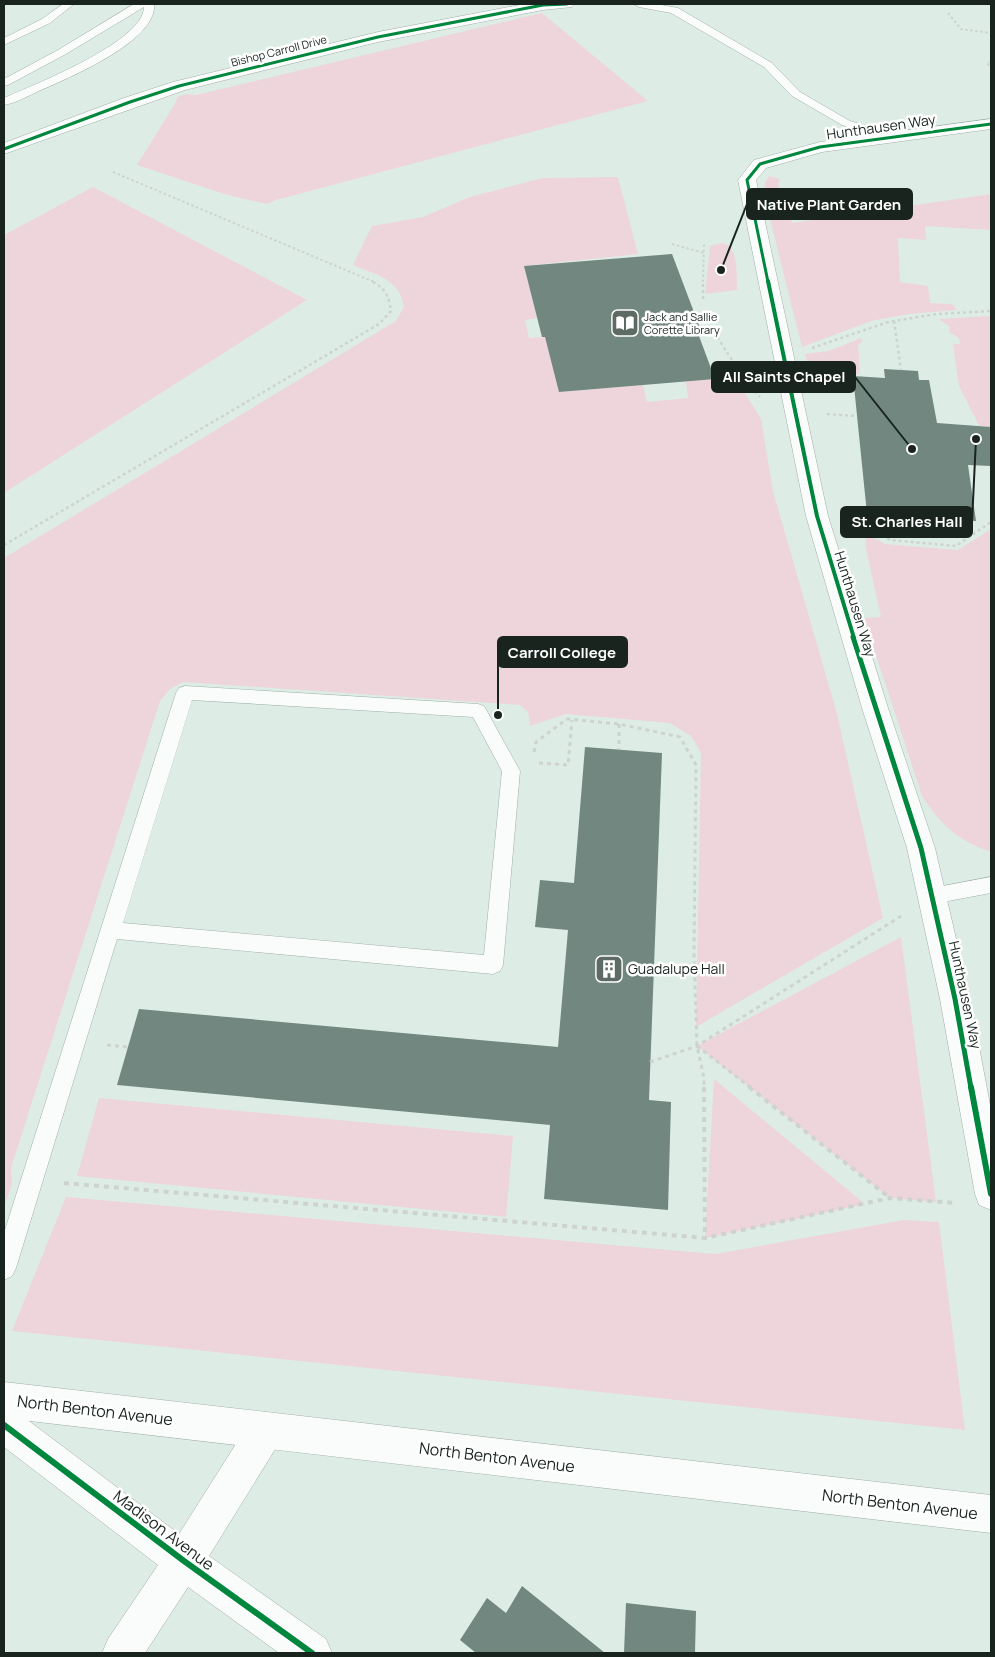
<svg xmlns="http://www.w3.org/2000/svg" width="995" height="1657" font-family="Manrope,sans-serif">
<style>
.green{fill:#eed5db}
.building{fill:#71877f}
.lines{fill:none;stroke-linecap:round;stroke-linejoin:round}
.lane-casing{stroke:#a1aea7;stroke-width:1}
.street-casing{stroke:#a1aea7;stroke-width:1}
.secondary-casing{stroke:#a1aea7;stroke-width:1}
.path-far3{stroke:#ced3d1;stroke-width:2;stroke-dasharray:2.5 2.5;stroke-linecap:butt}
.path-far2{stroke:#ced3d1;stroke-width:2.5;stroke-dasharray:3 3;stroke-linecap:butt}
.path-far1{stroke:#ced3d1;stroke-width:3;stroke-dasharray:4 4;stroke-linecap:butt}
.path{stroke:#ced3d1;stroke-width:4;stroke-dasharray:5 5;stroke-linecap:butt}
.lane{fill:#fafcfb;fill-rule:evenodd}
.street{fill:#fafcfb;fill-rule:evenodd}
.secondary{fill:#fafcfb;fill-rule:evenodd}
.cycleway-far3-casing{stroke:#fff;stroke-width:5}
.cycleway-far2-casing{stroke:#fff;stroke-width:6}
.cycleway-far1-casing{stroke:#fff;stroke-width:8}
.cycleway-casing{stroke:#fff;stroke-width:9}
.cycleway-far3{stroke:#00873e;stroke-width:3}
.cycleway-far2{stroke:#00873e;stroke-width:4}
.cycleway-far1{stroke:#00873e;stroke-width:5}
.cycleway{stroke:#00873e;stroke-width:6}
.labels{text-anchor:middle;stroke-width:5;stroke-linejoin:round;paint-order:stroke}
.far-street-label{font-size:11px;fill:#19241f;stroke:#fff}
.far-poi-label{font-size:11px;fill:#19241f;stroke:#fff;text-anchor:start}
.street-label{font-size:14px;fill:#19241f;stroke:#fff}
.poi-label{font-size:14px;fill:#19241f;stroke:#fff;text-anchor:start}
.near-street-label{font-size:16px;fill:#19241f;stroke:#fff}
.leader{fill:none;stroke:#19241f;stroke-width:2}
.callout-dot{fill:#19241f;stroke:#fff;stroke-width:2}
.callout{fill:#19241f;stroke:#19241f;stroke-width:2}
.callout-label{font-size:15px;text-anchor:middle;font-weight:bold;fill:#fff}
</style>
<rect width="100%" height="100%" fill="#ddede5"/>
<!-- green -->
<g class="green">
<path d="M 542,13 L 648,101 L 276,200 L 267,204 L 224,194 L 137,165 L 176,102 L 177,97 L 187,94 L 196,95 Z"/>
<path d="M 769,176 L 780,179 L 778,185 L 792,223 L 991,194 L 991,230 L 925,226 L 926,240 L 898,238 L 900,282 L 928,286 L 930,303 L 952,304 L 957,310 L 909,314 L 871,321 L 802,347 L 764,195 L 765,183 Z"/>
<path d="M 618,177 L 638,254 L 524,266 L 537,318 L 525,320 L 529,338 L 545,337 L 560,392 L 643,385 L 647,402 L 688,398 L 686,381 L 734,375 L 761,419 L 773,491 L 837,714 L 883,918 L 696,1027 L 701,753 L 691,736 L 670,723 L 566,714 L 530,726 L 528,712 L 520,705 L 183,682 L 170,689 L 160,701 L 11,1168 L 12,1185 L 4,1206 L 4,558 L 396,321 L 404,307 C 400,279 376,275 353,265 L 372,226 L 423,217 L 470,197 L 542,178 Z"/>
<path d="M 93,187 L 307,300 L 4,493 L 4,235 Z"/>
<path d="M 722,243 C 740,247 736,274 737,290 L 705,294 L 710,246 Z"/>
<path d="M 991,316 L 991,427 L 979,426 L 959,386 L 953,344 L 960,344 L 959,338 L 949,332 L 950,327 L 939,319 Z"/>
<path d="M 861,338 L 862,343 L 858,344 L 860,373 L 852,377 L 837,371 L 809,370 L 805,354 L 829,351 Z"/>
<path d="M 991,529 L 991,852 C 957,840 942,826 922,796 L 864,618 L 881,617 L 865,544 L 867,534 L 885,544 L 958,550 Z"/>
<path d="M 901,937 L 936,1202 L 890,1198 L 697,1046 Z"/>
<path d="M 714,1079 L 865,1204 L 705,1238 Z"/>
<path d="M 99,1098 L 513,1136 L 506,1217 L 77,1176 Z"/>
<path d="M 66,1197 L 715,1254 L 904,1220 L 939,1222 L 965,1430 L 12,1331 Z"/>
</g>
<!-- building -->
<g class="building">
<path d="M 672,254 L 700,328 L 696,328 L 715,379 L 559,392 L 545,337 L 542,337 L 524,266 Z"/>
<path d="M 884,369 L 918,371 L 919,380 L 929,380 L 937,423 L 991,427 L 991,466 L 968,465 L 976,521 L 958,520 L 946,530 L 899,526 L 884,516 L 867,514 L 853,376 L 885,378 Z"/>
<path d="M 585,747 L 662,753 L 649,1100 L 671,1102 L 668,1210 L 544,1199 L 550,1125 L 117,1085 L 139,1009 L 558,1047 L 568,930 L 535,927 L 540,880 L 574,883 Z"/>
<path d="M 522,1586 L 605,1653 L 476,1653 L 460,1640 L 487,1598 L 506,1613 Z"/>
<path d="M 626,1603 L 696,1611 L 695,1653 L 624,1653 Z"/>
</g>
<g class="lines">
<defs>
<g id="lane">
<path d="M 63,4 L 74,4 L 50,23 L 4,45 L 4,38 L 42,19 Z"/>
<path d="M 134,4 L 154,4 C 158,41 68,78 39,91 C 28,96 16,103 4,105 L 4,98 C 33,85 144,42 144,7 L 66,54 L 8,85 L 4,86 L 4,79 L 58,50 Z"/>
<path d="M 634,4 L 656,4 L 678,8 L 772,63 L 800,92 L 850,121 L 895,134 L 897,137 L 891,141 L 842,125 L 792,96 L 764,67 L 671,13 L 639,7 Z"/>
<path d="M 185,686 L 478,704 L 484,706 L 520,771 L 503,965 L 500,971 L 493,974 L 117,939 L 16,1268 L 12,1276 L 4,1280 L 4,1233 L 176,693 L 179,688 ZM 192,700 L 473,717 L 502,771 L 484,955 L 123,923 Z"/>
<path d="M 991,877 L 991,893 L 932,904 L 925,902 L 922,896 L 925,890 L 932,888 Z"/>
</g>
<g id="street">
<path d="M 525,4 L 575,4 L 572,7 L 543,10 L 378,42 L 185,90 L 4,154 L 4,143 L 124,98 L 173,82 L 378,32 Z"/>
<path d="M 991,119 L 991,129 L 822,152 L 766,168 L 756,180 L 828,516 L 888,708 L 935,848 L 970,999 L 991,1110 L 991,1210 L 979,1205 L 975,1194 L 940,999 L 907,848 L 862,708 L 806,516 L 738,180 L 754,160 L 820,142 Z"/>
<path d="M 4,1407 L 17,1412 L 179,1534 L 253,1417 L 266,1412 L 279,1417 L 284,1430 L 279,1443 L 209,1556 L 326,1639 L 332,1653 L 279,1653 L 188,1587 L 145,1653 L 102,1653 L 108,1639 L 158,1565 L 4,1447 Z"/>
</g>
<path id="secondary" d="M 4,1382 L 991,1495 L 991,1533 L 4,1418 Z"/>
</defs>
<!-- lane casing -->
<use href="#lane" class="lane-casing"/>
<!-- street casing -->
<use href="#street" class="street-casing"/>
<!-- secondary casing -->
<use href="#secondary" class="secondary-casing"/>
<!-- path-far3 -->
<g class="path-far3">
<path d="M 948,13 L 961,29 L 991,33"/>
<path d="M 991,62 L 987,63 L 991,68"/>
<path d="M 113,172 L 374,282"/>
<path d="M 672,244 L 704,253"/>
<path d="M 703,282 L 704,242"/>
</g>
<!-- path-far2 -->
<g class="path-far2">
<path d="M 703,299 L 703,281"/>
<path d="M 894,321 L 901,370"/>
<path d="M 711,327 L 740,373 L 760,397"/>
<path d="M 812,348 L 888,322 L 937,314 L 991,311"/>
<path d="M 827,414 L 856,416"/>
<path d="M 882,515 L 882,518 L 889,523 L 890,540"/>
<path d="M 866,527 L 890,540 L 956,546 L 991,522"/>
<path d="M 4,545 L 379,324 L 391,311 C 389,297 385,287 371,281"/>
</g>
<!-- path-far1 -->
<g class="path-far1">
<path d="M 619,724 L 619,749"/>
<path d="M 534,752 L 536,742 L 567,719 L 619,724 L 680,737 L 696,765 L 694,955 L 697,1046 L 704,1078 L 704,1088"/>
<path d="M 539,763 L 568,765 L 572,720"/>
<path d="M 107,1045 L 128,1047"/>
<path d="M 697,1046 L 751,1088"/>
<path d="M 650,1062 L 697,1046 L 901,916"/>
</g>
<!-- path -->
<g class="path">
<path d="M 704,1087 L 705,1238"/>
<path d="M 749,1087 L 890,1198"/>
<path d="M 64,1183 L 705,1238 L 890,1198 L 956,1203"/>
</g>
<!-- lane -->
<use href="#lane" class="lane"/>
<!-- street -->
<use href="#street" class="street"/>
<!-- secondary -->
<use href="#secondary" class="secondary"/>
<defs>
<g id="cycleway-far3">
<path d="M 4,149 L 130,102 L 179,86 L 378,37 L 543,5 L 567,4"/>
<path d="M 768,282 L 747,180 L 760,164 L 820,147 L 991,124"/>
</g>
<path id="cycleway-far2" d="M 768,281 L 817,516 L 854,638"/>
<path id="cycleway-far1" d="M 853,637 L 921,848 L 955,999 L 971,1088"/>
<g id="cycleway">
<path d="M 971,1087 L 991,1194"/>
<path d="M 4,1425 L 184,1561 L 312,1653"/>
</g>
</defs>
<!-- cycleway-far3 casing -->
<use href="#cycleway-far3" class="cycleway-far3-casing"/>
<!-- cycleway-far2 casing -->
<use href="#cycleway-far2" class="cycleway-far2-casing"/>
<!-- cycleway-far1 casing -->
<use href="#cycleway-far1" class="cycleway-far1-casing"/>
<!-- cycleway casing -->
<use href="#cycleway" class="cycleway-casing"/>
<!-- cycleway-far3 -->
<use href="#cycleway-far3" class="cycleway-far3"/>
<!-- cycleway-far2 -->
<use href="#cycleway-far2" class="cycleway-far2"/>
<!-- cycleway-far1 -->
<use href="#cycleway-far1" class="cycleway-far1"/>
<!-- cycleway -->
<use href="#cycleway" class="cycleway"/>
</g>
<!-- icons -->
<defs>
<symbol id="library-square" viewBox="-11 -11 22 22"><rect x="-9" y="-9" width="18" height="18" rx="4" fill="#5e6a64" stroke="#fff"/><path d="M-6-4Q-3-5.5-.7-3.5V5Q-3 3-6 4ZM6-4Q3-5.5 .7-3.5V5Q3 3 6 4Z" fill="#fff"/></symbol>
<symbol id="building-square" viewBox="-11 -11 22 22"><rect x="-9" y="-9" width="18" height="18" rx="4" fill="#5e6a64" stroke="#fff"/><path d="M-4-6H4V6H1V3H-1V6H-4ZM-2.5-4.3h1.7v1.8h-1.7ZM.8-4.3h1.7v1.8H.8ZM-2.5-1h1.7V.8h-1.7ZM.8-1h1.7V.8H.8Z" fill="#fff"/></symbol>
</defs>
<g fill-rule="evenodd">
<use href="#library-square" x="609" y="307" width="32" height="32"/>
<use href="#building-square" x="593" y="953" width="32" height="32"/>
</g>
<g class="labels">
<!-- far-street labels -->
<g class="far-street-label">
<text transform="translate(279 51) rotate(-14)" y="4">Bishop Carroll Drive</text>
</g>
<!-- far-poi labels -->
<g class="far-poi-label">
<text x="644" y="321">Jack and Sallie<tspan x="644" dy="13">Corette Library</tspan></text>
</g>
<!-- street labels -->
<g class="street-label">
<text transform="translate(881 127) rotate(-8)" y="5">Hunthausen Way</text>
<text transform="translate(855 604) rotate(73)" y="5">Hunthausen Way</text>
<text transform="translate(965 995) rotate(78)" y="5">Hunthausen Way</text>
</g>
<!-- poi labels -->
<g class="poi-label">
<text x="628" y="974">Guadalupe Hall</text>
</g>
<!-- near-street labels -->
<g class="near-street-label">
<text transform="translate(95 1410) rotate(7)" y="6">North Benton Avenue</text>
<text transform="translate(497 1457) rotate(7)" y="6">North Benton Avenue</text>
<text transform="translate(900 1504) rotate(7)" y="6">North Benton Avenue</text>
<text transform="translate(164 1530) rotate(37)" y="6">Madison Avenue</text>
</g>
</g>
<!-- callouts -->
<path class="leader" d="M721 270L747 204M912 449L855 377M976 439L972 522M498 715L498 652"/>
<g class="callout-dot">
<circle cx="721" cy="270" r="5"/>
<circle cx="912" cy="449" r="5"/>
<circle cx="976" cy="439" r="5"/>
<circle cx="498" cy="715" r="5"/>
</g>
<g class="callout">
<rect x="747" y="189" width="165" height="30" rx="5"/>
<rect x="712" y="362" width="143" height="30" rx="5"/>
<rect x="841" y="507" width="131" height="30" rx="5"/>
<rect x="498" y="637" width="129" height="30" rx="5"/>
</g>
<g class="callout-label">
<text x="829" y="210">Native Plant Garden</text>
<text x="784" y="382">All Saints Chapel</text>
<text x="907" y="527">St. Charles Hall</text>
<text x="562" y="658">Carroll College</text>
</g>
<!-- border -->
<rect width="995" height="1657" fill="none" stroke="#19241f" stroke-width="10"/>
</svg>
